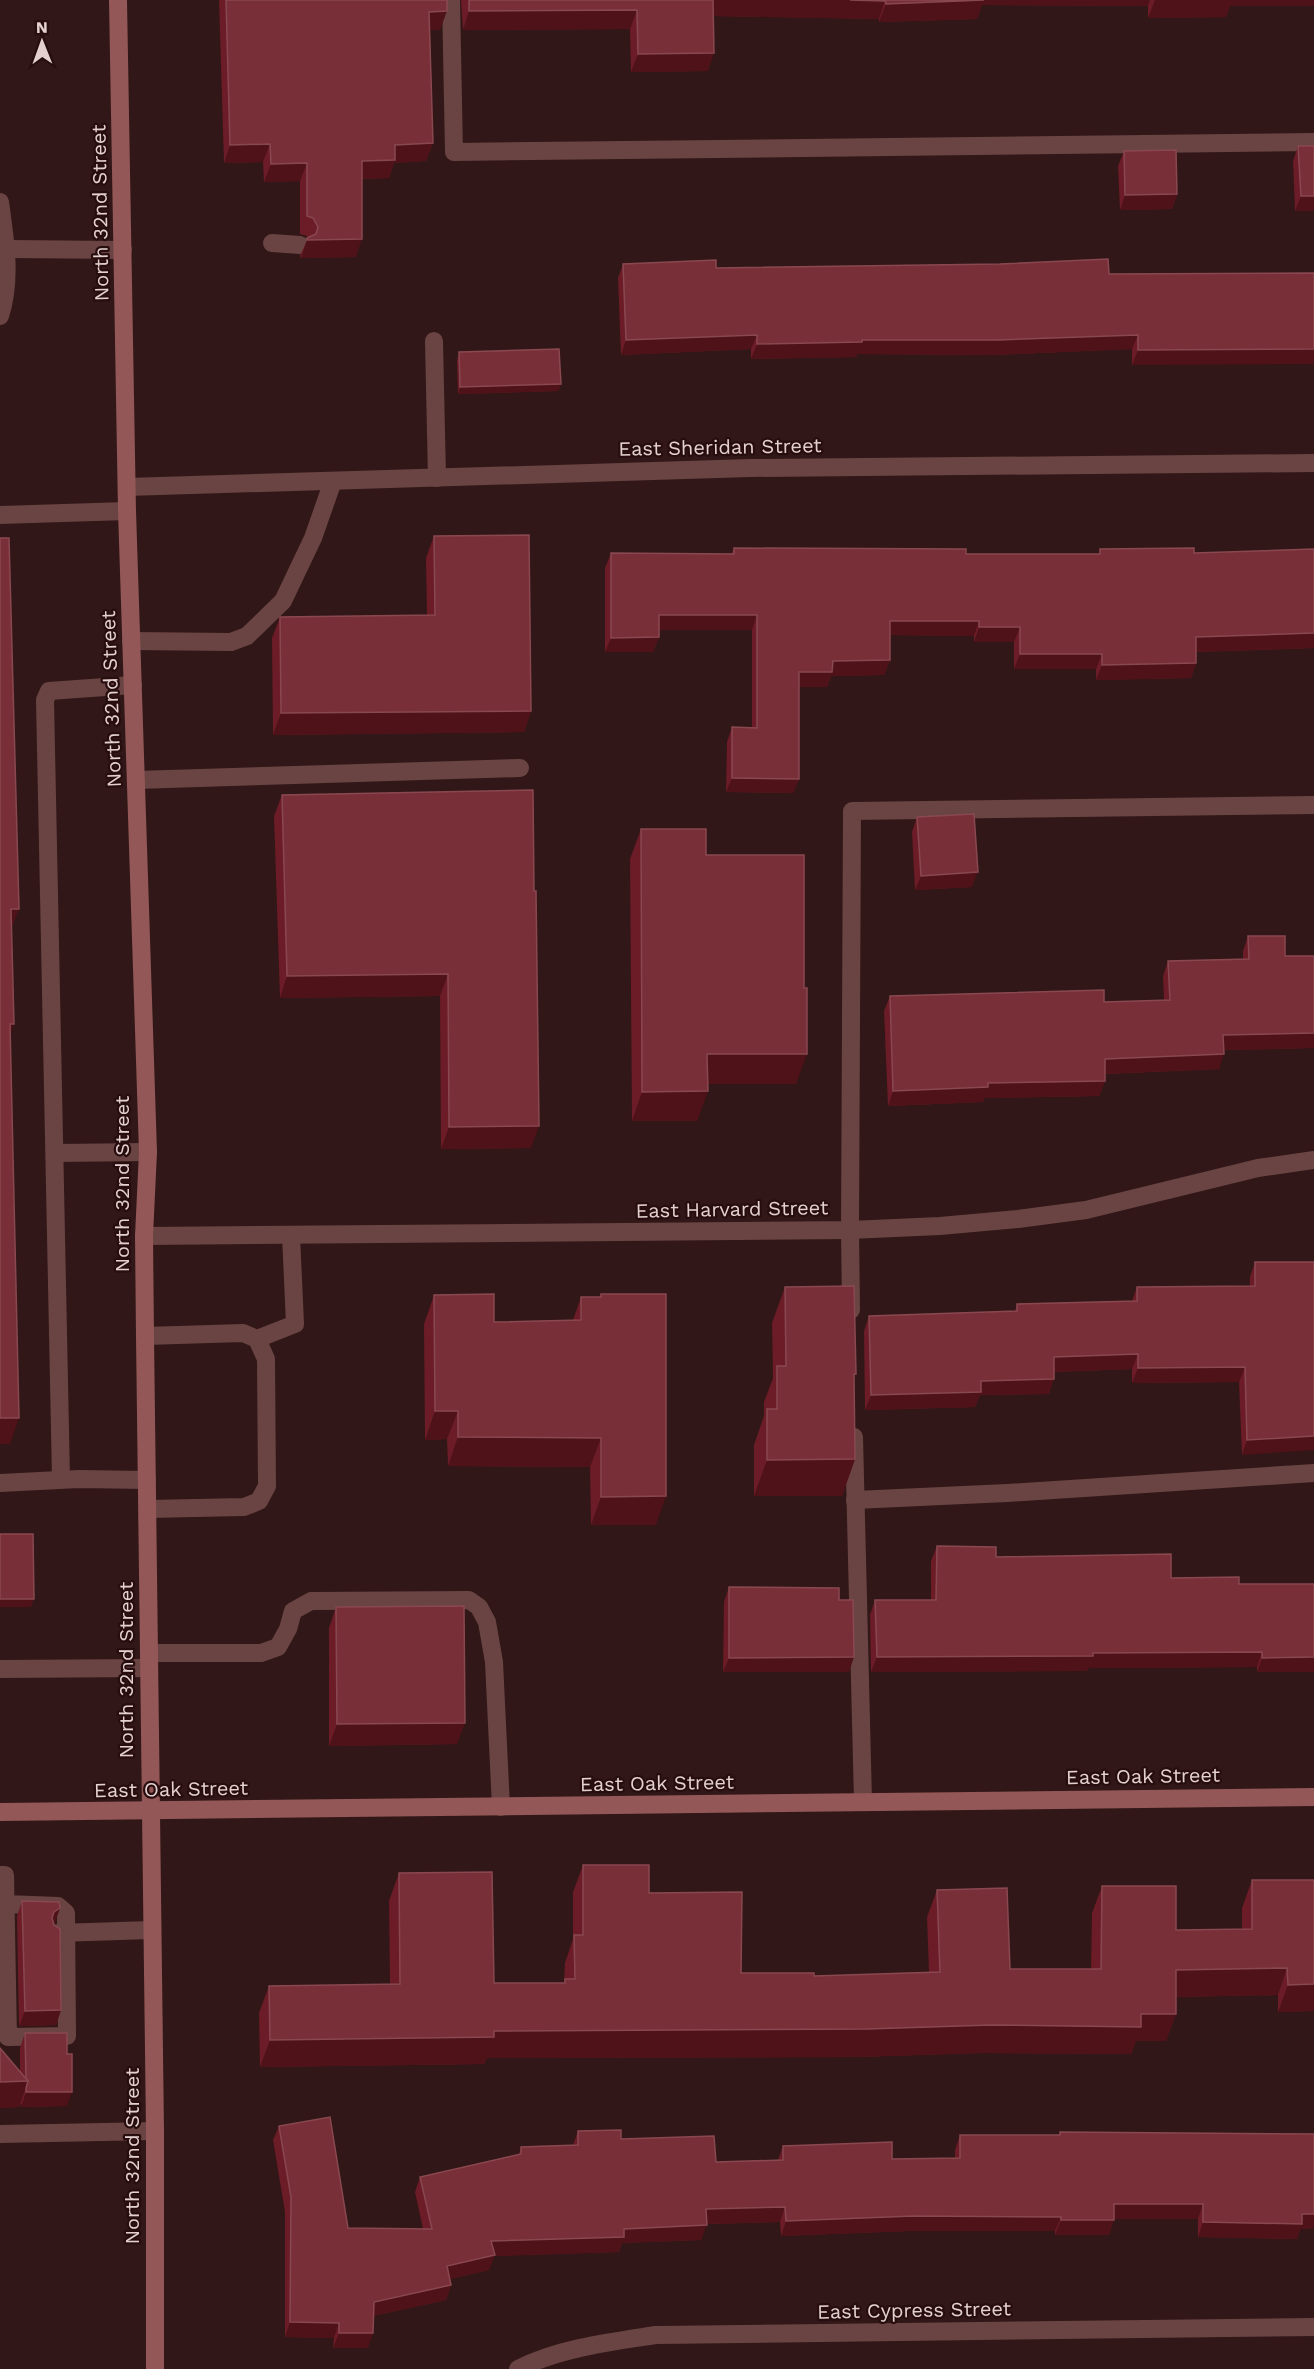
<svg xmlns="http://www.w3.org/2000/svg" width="1314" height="2369" font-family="'Work Sans',sans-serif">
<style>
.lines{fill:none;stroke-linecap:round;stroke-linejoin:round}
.lane{stroke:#694443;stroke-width:18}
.street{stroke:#694443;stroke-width:18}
.secondary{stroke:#925756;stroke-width:18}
.wall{fill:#6b1c26}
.shaded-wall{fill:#4e1218}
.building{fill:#782f38;stroke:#894850;stroke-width:1.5}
.labels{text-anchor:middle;stroke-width:4.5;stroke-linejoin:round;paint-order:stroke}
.street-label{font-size:20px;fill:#e3d0cf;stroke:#270d0e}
</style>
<rect width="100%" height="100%" fill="#311717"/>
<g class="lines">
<!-- lane -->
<g class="lane">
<path d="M 451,0 L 454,152 L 1314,142"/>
<path d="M 272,243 L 300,245"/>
<path d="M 434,341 L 437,478"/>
<path d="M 131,641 L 231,642 L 247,636 L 283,601 L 313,538 L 333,481"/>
<path d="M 136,780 L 520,768"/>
<path d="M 55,1153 L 148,1152"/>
<path d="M 851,1310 L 850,1230 L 852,811 L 1314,805"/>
<path d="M 145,1336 L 243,1333 L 257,1339 L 266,1359 L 267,1486 L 259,1501 L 244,1507 L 148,1509"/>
<path d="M 257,1339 L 295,1324 L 291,1235"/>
<path d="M 854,1437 L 863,1802"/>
<path d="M 61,1479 L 45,700 L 49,691 L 133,685"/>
<path d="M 0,1483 L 79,1479 L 147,1480"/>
<path d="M 855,1500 L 1007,1493 L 1314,1473"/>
<path d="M 149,1653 L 261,1653 L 278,1647 L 288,1629 L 293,1611 L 311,1601 L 469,1600 L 479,1607 L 487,1622 L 494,1662 L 501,1807"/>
<path d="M 0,1669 L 149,1668"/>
<path d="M 0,1875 L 5,1875 L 8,2037 L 67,2036 L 66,1913 L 58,1906 L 6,1904"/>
<path d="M 58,1933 L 151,1930"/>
<path d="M 0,2134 L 155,2131"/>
</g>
<!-- street -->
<g class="street">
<path d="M 0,202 C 5,239 12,279 0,316"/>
<path d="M 7,249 L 123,250"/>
<path d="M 127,487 L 750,468 L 1314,463"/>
<path d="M 0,515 L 127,511"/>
<path d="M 144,1236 L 850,1230 L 940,1226 L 1018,1219 L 1086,1210 L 1258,1168 L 1314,1160"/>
<path d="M 518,2369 C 560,2348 610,2342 656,2335 L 1314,2327"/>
</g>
<!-- secondary -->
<g class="secondary">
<path d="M 118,0 L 127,511 L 148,1152 L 144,1236 L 145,1336 L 155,2131 L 155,2369"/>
<path d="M 0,1812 L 1314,1797"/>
</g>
</g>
<!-- wall -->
<g class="wall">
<path d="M 219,0 L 447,0 L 440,30 L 430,30 L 433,143 L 426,161 L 394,163 L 389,178 L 362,179 L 356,257 L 301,258 L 300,256 L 308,238 L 307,236 L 300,234 L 300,181 L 264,182 L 263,162 L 224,163 Z"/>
<path d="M 461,0 L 1314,0 L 1230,6 L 1226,17 L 1148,18 L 1148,6 L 982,5 L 977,19 L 879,22 L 879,19 L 714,16 L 708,71 L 631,72 L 630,29 L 463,30 Z"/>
<path d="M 1298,146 L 1314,146 L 1314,211 L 1295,211 L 1293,161 Z"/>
<path d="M 1124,151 L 1177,194 L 1172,209 L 1120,210 L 1118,166 Z"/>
<path d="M 623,264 L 716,268 L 1109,274 L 1314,273 L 1132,365 L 1132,349 L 993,355 L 857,354 L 856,357 L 751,359 L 751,349 L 621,355 L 618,278 Z"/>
<path d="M 459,352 L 561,384 L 558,391 L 458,394 L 457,360 Z"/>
<path d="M 434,536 L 531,711 L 524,732 L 273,735 L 272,638 L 280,617 L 427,615 L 426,558 Z"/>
<path d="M 734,548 L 966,554 L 1099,554 L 1100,549 L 1194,553 L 1314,648 L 1196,652 L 1196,663 L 1191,678 L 1096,680 L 1096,669 L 1014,669 L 1014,642 L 974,642 L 974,636 L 890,635 L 890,660 L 884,675 L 831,676 L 827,687 L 799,687 L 799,779 L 793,793 L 726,792 L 727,742 L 732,727 L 752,727 L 752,630 L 659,630 L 659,637 L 653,652 L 605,652 L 605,568 L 611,553 L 731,554 Z"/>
<path d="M 533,790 L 531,1148 L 441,1149 L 440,996 L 280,998 L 274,816 L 282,795 Z"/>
<path d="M 917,817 L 972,887 L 915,890 L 912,832 Z"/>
<path d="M 641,829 L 706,855 L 796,1084 L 708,1084 L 697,1121 L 632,1121 L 630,859 Z"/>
<path d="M 1248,936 L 1285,956 L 1314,956 L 1314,1048 L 1224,1050 L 1219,1069 L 1105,1074 L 1105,1081 L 1099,1096 L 984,1098 L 983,1102 L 888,1106 L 884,1011 L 890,996 L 1104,1002 L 1164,1000 L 1163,976 L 1168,961 L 1243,959 L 1243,951 Z"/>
<path d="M 1255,1262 L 1314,1262 L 1242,1455 L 1239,1382 L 1132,1383 L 1132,1369 L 1054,1372 L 1049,1394 L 980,1395 L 975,1407 L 865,1410 L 864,1331 L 869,1316 L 1015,1311 L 1017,1304 L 1132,1301 L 1137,1287 L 1250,1286 L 1250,1277 Z"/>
<path d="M 785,1287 L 854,1379 L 855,1459 L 842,1496 L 754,1496 L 754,1445 L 764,1416 L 764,1402 L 773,1378 L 772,1323 Z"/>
<path d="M 601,1294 L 656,1525 L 591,1525 L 590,1467 L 448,1466 L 447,1439 L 425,1440 L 424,1324 L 434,1295 L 494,1322 L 573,1320 L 581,1297 L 600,1297 Z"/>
<path d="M 937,1546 L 996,1557 L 1171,1578 L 1239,1584 L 1314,1584 L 1257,1672 L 1257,1667 L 1089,1668 L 1087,1671 L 871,1672 L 870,1615 L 875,1600 L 931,1600 L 931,1561 Z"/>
<path d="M 729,1587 L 839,1600 L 849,1672 L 723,1672 L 724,1602 Z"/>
<path d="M 336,1607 L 457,1744 L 329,1746 L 329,1628 Z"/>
<path d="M 583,1865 L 649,1893 L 741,1973 L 814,1976 L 929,1972 L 927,1917 L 937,1890 L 1010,1969 L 1091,1969 L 1092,1913 L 1102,1886 L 1176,1930 L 1242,1929 L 1242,1908 L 1252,1880 L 1314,2011 L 1278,2012 L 1278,1995 L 1176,1997 L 1176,2014 L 1166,2041 L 1136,2041 L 1131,2054 L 981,2053 L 857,2057 L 487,2058 L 484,2064 L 260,2067 L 259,2013 L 269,1986 L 390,1985 L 389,1901 L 399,1873 L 494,1983 L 564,1983 L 565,1963 L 573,1939 L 573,1892 Z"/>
<path d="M 22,1901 L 60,1908 L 54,1923 L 61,2010 L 56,2025 L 19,2026 L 17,1916 Z"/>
<path d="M 25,2033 L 67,2106 L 21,2107 L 21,2103 L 19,2107 L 0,2108 L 0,2048 L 20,2072 L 20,2048 Z"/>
<path d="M 279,2126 L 348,2228 L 423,2229 L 415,2192 L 420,2177 L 519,2154 L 521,2147 L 573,2145 L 578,2131 L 621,2139 L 716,2162 L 778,2160 L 783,2146 L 892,2159 L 955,2158 L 955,2150 L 960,2135 L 1059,2135 L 1060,2132 L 1314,2134 L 1314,2228 L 1300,2229 L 1297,2239 L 1198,2237 L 1198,2219 L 1114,2219 L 1109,2235 L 1055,2235 L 1055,2231 L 908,2231 L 781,2236 L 780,2222 L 706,2224 L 701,2240 L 622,2243 L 619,2252 L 494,2256 L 489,2270 L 450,2279 L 451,2285 L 446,2300 L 373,2316 L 368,2348 L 333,2348 L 334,2338 L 285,2337 L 285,2212 L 273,2140 Z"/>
</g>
<!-- shaded-wall -->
<g class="shaded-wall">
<path d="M 712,0 L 850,0 L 885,1 L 879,19 L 707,16 Z"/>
<path d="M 979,0 L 1150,0 L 1148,6 L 982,5 L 977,19 L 879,22 L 886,4 Z"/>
<path d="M 1155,0 L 1314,0 L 1314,6 L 1230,6 L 1226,17 L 1148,18 Z"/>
<path d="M 637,10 L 630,29 L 463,30 L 469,11 Z"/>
<path d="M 447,11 L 440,30 L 423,30 L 429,12 Z"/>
<path d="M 714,53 L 708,71 L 631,72 L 638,54 Z"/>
<path d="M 433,143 L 426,161 L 394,163 L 389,178 L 355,179 L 362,161 L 395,145 Z"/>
<path d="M 270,144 L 263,162 L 224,163 L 230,145 Z"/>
<path d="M 307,163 L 300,181 L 264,182 L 271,164 Z"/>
<path d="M 1177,194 L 1172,209 L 1120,210 L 1125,195 Z"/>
<path d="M 1301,196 L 1314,196 L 1314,211 L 1295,211 Z"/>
<path d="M 362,239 L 356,257 L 301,258 L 307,240 Z"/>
<path d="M 757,335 L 751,349 L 621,355 L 626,340 Z"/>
<path d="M 1138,335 L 1132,349 L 993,355 L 857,354 L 856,357 L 751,359 L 757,344 L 862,340 Z"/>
<path d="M 1314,349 L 1314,364 L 1132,365 L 1138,350 Z"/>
<path d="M 561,384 L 558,391 L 458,394 L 460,387 Z"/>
<path d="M 659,615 L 757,615 L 752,630 L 653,630 Z"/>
<path d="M 890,621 L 979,621 L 974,636 L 884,635 Z"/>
<path d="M 979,627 L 1020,627 L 1014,642 L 974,642 Z"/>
<path d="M 1314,633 L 1314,648 L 1190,652 L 1196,637 Z"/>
<path d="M 659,637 L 653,652 L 605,652 L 611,638 Z"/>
<path d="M 1020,654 L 1102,654 L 1096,669 L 1014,669 Z"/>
<path d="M 890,660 L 884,675 L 831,676 L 827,687 L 794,687 L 799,672 L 833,661 Z"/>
<path d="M 1196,663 L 1191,678 L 1096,680 L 1102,665 Z"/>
<path d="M 531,711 L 524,732 L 273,735 L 281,713 Z"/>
<path d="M 732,778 L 799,779 L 793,793 L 726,792 Z"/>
<path d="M 978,872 L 972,887 L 915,890 L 921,876 Z"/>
<path d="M 11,909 L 19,909 L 9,935 Z"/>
<path d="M 448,974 L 440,996 L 280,998 L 287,976 Z"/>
<path d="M 10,1024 L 14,1024 L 5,1050 Z"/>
<path d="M 1314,1033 L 1314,1048 L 1218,1050 L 1223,1035 Z"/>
<path d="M 707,1054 L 807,1054 L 796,1084 L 697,1084 Z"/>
<path d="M 1224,1054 L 1219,1069 L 1099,1074 L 1105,1059 Z"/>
<path d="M 1105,1081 L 1099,1096 L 984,1098 L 983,1102 L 888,1106 L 893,1091 L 988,1083 Z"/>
<path d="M 708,1091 L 697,1121 L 632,1121 L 642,1092 Z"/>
<path d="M 539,1126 L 531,1148 L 441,1149 L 449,1127 Z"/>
<path d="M 1138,1354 L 1132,1369 L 1048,1372 L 1054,1357 Z"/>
<path d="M 1245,1367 L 1239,1382 L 1132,1383 L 1138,1368 Z"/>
<path d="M 1054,1379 L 1049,1394 L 980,1395 L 975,1407 L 865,1410 L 871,1395 L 981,1381 Z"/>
<path d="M 435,1411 L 458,1411 L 447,1439 L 425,1440 Z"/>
<path d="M 0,1418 L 19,1418 L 10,1444 L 0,1444 Z"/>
<path d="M 1314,1436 L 1314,1450 L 1242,1455 L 1247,1440 Z"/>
<path d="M 458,1437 L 601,1438 L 590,1467 L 448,1466 Z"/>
<path d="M 855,1459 L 842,1496 L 754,1496 L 767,1460 Z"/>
<path d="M 666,1496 L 656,1525 L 591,1525 L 601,1497 Z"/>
<path d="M 0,1599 L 34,1599 L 31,1607 L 0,1607 Z"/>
<path d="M 1262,1652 L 1257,1667 L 1089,1668 L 1087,1671 L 871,1672 L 877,1657 L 1093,1653 Z"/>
<path d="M 854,1657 L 849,1672 L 723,1672 L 729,1658 Z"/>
<path d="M 1314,1657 L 1314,1672 L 1257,1672 L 1262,1658 Z"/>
<path d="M 465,1723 L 457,1744 L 329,1746 L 337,1724 Z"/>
<path d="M 60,1908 L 55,1923 L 48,1927 L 54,1912 Z"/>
<path d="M 1287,1968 L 1278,1995 L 1166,1997 L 1176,1970 Z"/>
<path d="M 1314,1984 L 1314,2011 L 1278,2012 L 1288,1985 Z"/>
<path d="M 61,2010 L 56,2025 L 19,2026 L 25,2011 Z"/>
<path d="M 1141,2014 L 1176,2014 L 1166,2041 L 1136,2041 L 1131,2054 L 981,2053 L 857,2057 L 487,2058 L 484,2064 L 260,2067 L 270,2040 L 494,2031 Z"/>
<path d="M 28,2081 L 19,2107 L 0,2108 L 0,2082 Z"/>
<path d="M 26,2092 L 72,2092 L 67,2106 L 21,2107 Z"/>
<path d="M 1114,2204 L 1203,2204 L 1198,2219 L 1108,2219 Z"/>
<path d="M 785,2207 L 780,2222 L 701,2224 L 706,2209 Z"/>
<path d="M 1302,2214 L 1314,2214 L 1314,2228 L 1300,2229 L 1297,2239 L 1198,2237 L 1203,2222 Z"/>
<path d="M 914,2216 L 1061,2217 L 1055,2231 L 908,2231 L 781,2236 L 786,2221 Z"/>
<path d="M 1061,2220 L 1114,2220 L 1109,2235 L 1055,2235 Z"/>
<path d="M 707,2225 L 701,2240 L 622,2243 L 619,2252 L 494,2256 L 489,2270 L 441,2281 L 447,2266 L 491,2241 L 624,2229 Z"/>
<path d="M 451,2285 L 446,2300 L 368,2317 L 374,2302 Z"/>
<path d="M 290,2322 L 339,2323 L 334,2338 L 285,2337 Z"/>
<path d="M 339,2333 L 373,2333 L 368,2348 L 333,2348 Z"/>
</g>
<!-- building -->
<g class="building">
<path d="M 226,0 L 447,0 L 447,11 L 429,12 L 433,143 L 395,145 L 395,160 L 362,161 L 362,239 L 307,240 L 307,238 L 316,234 L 318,227 L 313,218 L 307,216 L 307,163 L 271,164 L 270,144 L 230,145 Z"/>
<path d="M 469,0 L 713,0 L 714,53 L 638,54 L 637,10 L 469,11 Z"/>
<path d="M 850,0 L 984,0 L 886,4 L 885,1 Z"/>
<path d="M 1298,146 L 1314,146 L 1314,196 L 1301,196 Z"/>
<path d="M 1176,150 L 1177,194 L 1125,195 L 1124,151 Z"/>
<path d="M 1108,259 L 1109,274 L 1314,273 L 1314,349 L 1138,350 L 1138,335 L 998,340 L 862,340 L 862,342 L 757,344 L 757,335 L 626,340 L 623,264 L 716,260 L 716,268 L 1000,264 Z"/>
<path d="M 559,349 L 561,384 L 460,387 L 459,352 Z"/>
<path d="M 529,535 L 531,711 L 281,713 L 280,617 L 435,615 L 434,536 Z"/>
<path d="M 0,538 L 9,538 L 19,909 L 11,909 L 14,1024 L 10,1024 L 19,1418 L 0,1418 Z"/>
<path d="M 734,548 L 966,549 L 966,554 L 1100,554 L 1100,549 L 1194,548 L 1194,553 L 1314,549 L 1314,633 L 1196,637 L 1196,663 L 1102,665 L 1102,654 L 1020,654 L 1020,627 L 979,627 L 979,621 L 890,621 L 890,660 L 833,661 L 832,672 L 799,672 L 799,779 L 732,778 L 732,727 L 757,728 L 757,615 L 659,615 L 659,637 L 611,638 L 611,553 L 734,554 Z"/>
<path d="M 533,790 L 534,891 L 536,891 L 539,1126 L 449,1127 L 448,974 L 287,976 L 282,795 Z"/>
<path d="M 974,814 L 978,872 L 921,876 L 917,817 Z"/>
<path d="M 641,829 L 706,829 L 706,855 L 804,855 L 804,988 L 807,988 L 807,1054 L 707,1054 L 708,1091 L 642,1092 Z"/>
<path d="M 1248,936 L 1285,936 L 1285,956 L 1314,956 L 1314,1033 L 1223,1035 L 1224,1054 L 1105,1059 L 1105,1081 L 988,1083 L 988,1087 L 893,1091 L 890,996 L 1104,990 L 1104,1002 L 1170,1000 L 1168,961 L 1249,959 Z"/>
<path d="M 1255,1262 L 1314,1262 L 1314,1436 L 1247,1440 L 1245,1367 L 1138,1368 L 1138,1354 L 1054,1357 L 1054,1379 L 981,1381 L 981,1392 L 871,1395 L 869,1316 L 1017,1311 L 1017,1304 L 1137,1301 L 1137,1287 L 1255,1286 Z"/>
<path d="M 854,1286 L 856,1374 L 854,1374 L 855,1459 L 767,1460 L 767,1409 L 777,1409 L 777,1366 L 786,1366 L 785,1287 Z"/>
<path d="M 494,1294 L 494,1322 L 581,1320 L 581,1297 L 601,1297 L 601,1294 L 666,1294 L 666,1496 L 601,1497 L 601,1438 L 458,1437 L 458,1411 L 435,1411 L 434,1295 Z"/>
<path d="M 0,1534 L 33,1534 L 34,1599 L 0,1599 Z"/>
<path d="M 937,1546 L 996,1547 L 996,1557 L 1171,1554 L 1171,1578 L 1239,1577 L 1239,1584 L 1314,1584 L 1314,1657 L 1262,1658 L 1262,1652 L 1093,1653 L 1093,1656 L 877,1657 L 875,1600 L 936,1600 Z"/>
<path d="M 729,1587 L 839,1588 L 839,1600 L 853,1600 L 854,1657 L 729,1658 Z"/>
<path d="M 464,1606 L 465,1723 L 337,1724 L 336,1607 Z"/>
<path d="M 583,1865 L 649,1865 L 649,1893 L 742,1892 L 741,1973 L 814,1973 L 814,1976 L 940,1972 L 937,1890 L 1007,1888 L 1010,1969 L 1101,1969 L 1102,1886 L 1176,1886 L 1176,1930 L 1252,1929 L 1252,1880 L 1314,1880 L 1314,1984 L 1288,1985 L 1287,1968 L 1176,1970 L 1176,2014 L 1141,2014 L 1141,2027 L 991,2025 L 867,2029 L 494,2031 L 494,2037 L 270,2040 L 269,1986 L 400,1984 L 399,1873 L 492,1872 L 494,1983 L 565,1983 L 565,1979 L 575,1979 L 574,1935 L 583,1935 Z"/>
<path d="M 22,1901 L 59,1902 L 60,1908 L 54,1912 L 52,1918 L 54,1925 L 60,1929 L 61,2010 L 25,2011 Z"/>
<path d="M 25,2033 L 67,2033 L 67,2054 L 72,2054 L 72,2092 L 26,2092 L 26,2088 L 28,2081 L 26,2078 Z"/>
<path d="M 0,2048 L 28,2081 L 0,2082 Z"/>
<path d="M 330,2117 L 348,2228 L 432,2229 L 420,2177 L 521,2154 L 521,2147 L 578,2145 L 578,2131 L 621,2130 L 621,2139 L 714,2136 L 716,2162 L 783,2160 L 783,2146 L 892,2142 L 892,2159 L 960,2158 L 960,2135 L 1060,2135 L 1060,2132 L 1314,2134 L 1314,2214 L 1302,2214 L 1302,2224 L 1203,2222 L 1203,2204 L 1114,2204 L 1114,2220 L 1061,2220 L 1061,2217 L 914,2216 L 786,2221 L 785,2207 L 706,2209 L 707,2225 L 624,2229 L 624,2237 L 491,2241 L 495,2255 L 447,2266 L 451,2285 L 374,2302 L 373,2333 L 339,2333 L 339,2323 L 290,2322 L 291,2197 L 279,2126 Z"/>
</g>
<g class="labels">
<!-- street labels -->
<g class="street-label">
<text transform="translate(100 213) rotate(-91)" y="7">North 32nd Street</text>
<text transform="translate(720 447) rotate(-1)" y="7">East Sheridan Street</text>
<text transform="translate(111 699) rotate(-92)" y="7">North 32nd Street</text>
<text transform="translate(122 1184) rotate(-90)" y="7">North 32nd Street</text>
<text transform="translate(732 1209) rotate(-1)" y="7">East Harvard Street</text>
<text transform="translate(126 1670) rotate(-90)" y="7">North 32nd Street</text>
<text transform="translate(1143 1776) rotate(-1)" y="7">East Oak Street</text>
<text transform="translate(657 1783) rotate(-1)" y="7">East Oak Street</text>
<text transform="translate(171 1789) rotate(-1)" y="7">East Oak Street</text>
<text transform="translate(132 2156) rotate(-90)" y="7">North 32nd Street</text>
<text transform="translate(914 2310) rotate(-1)" y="7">East Cypress Street</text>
</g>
</g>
<!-- north arrow -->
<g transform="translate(42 42) rotate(359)" stroke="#270d0e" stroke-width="4.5" paint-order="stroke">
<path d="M0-4.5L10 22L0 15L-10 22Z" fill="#e3d0cf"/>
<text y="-9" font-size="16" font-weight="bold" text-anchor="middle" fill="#e3d0cf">N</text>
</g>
</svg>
